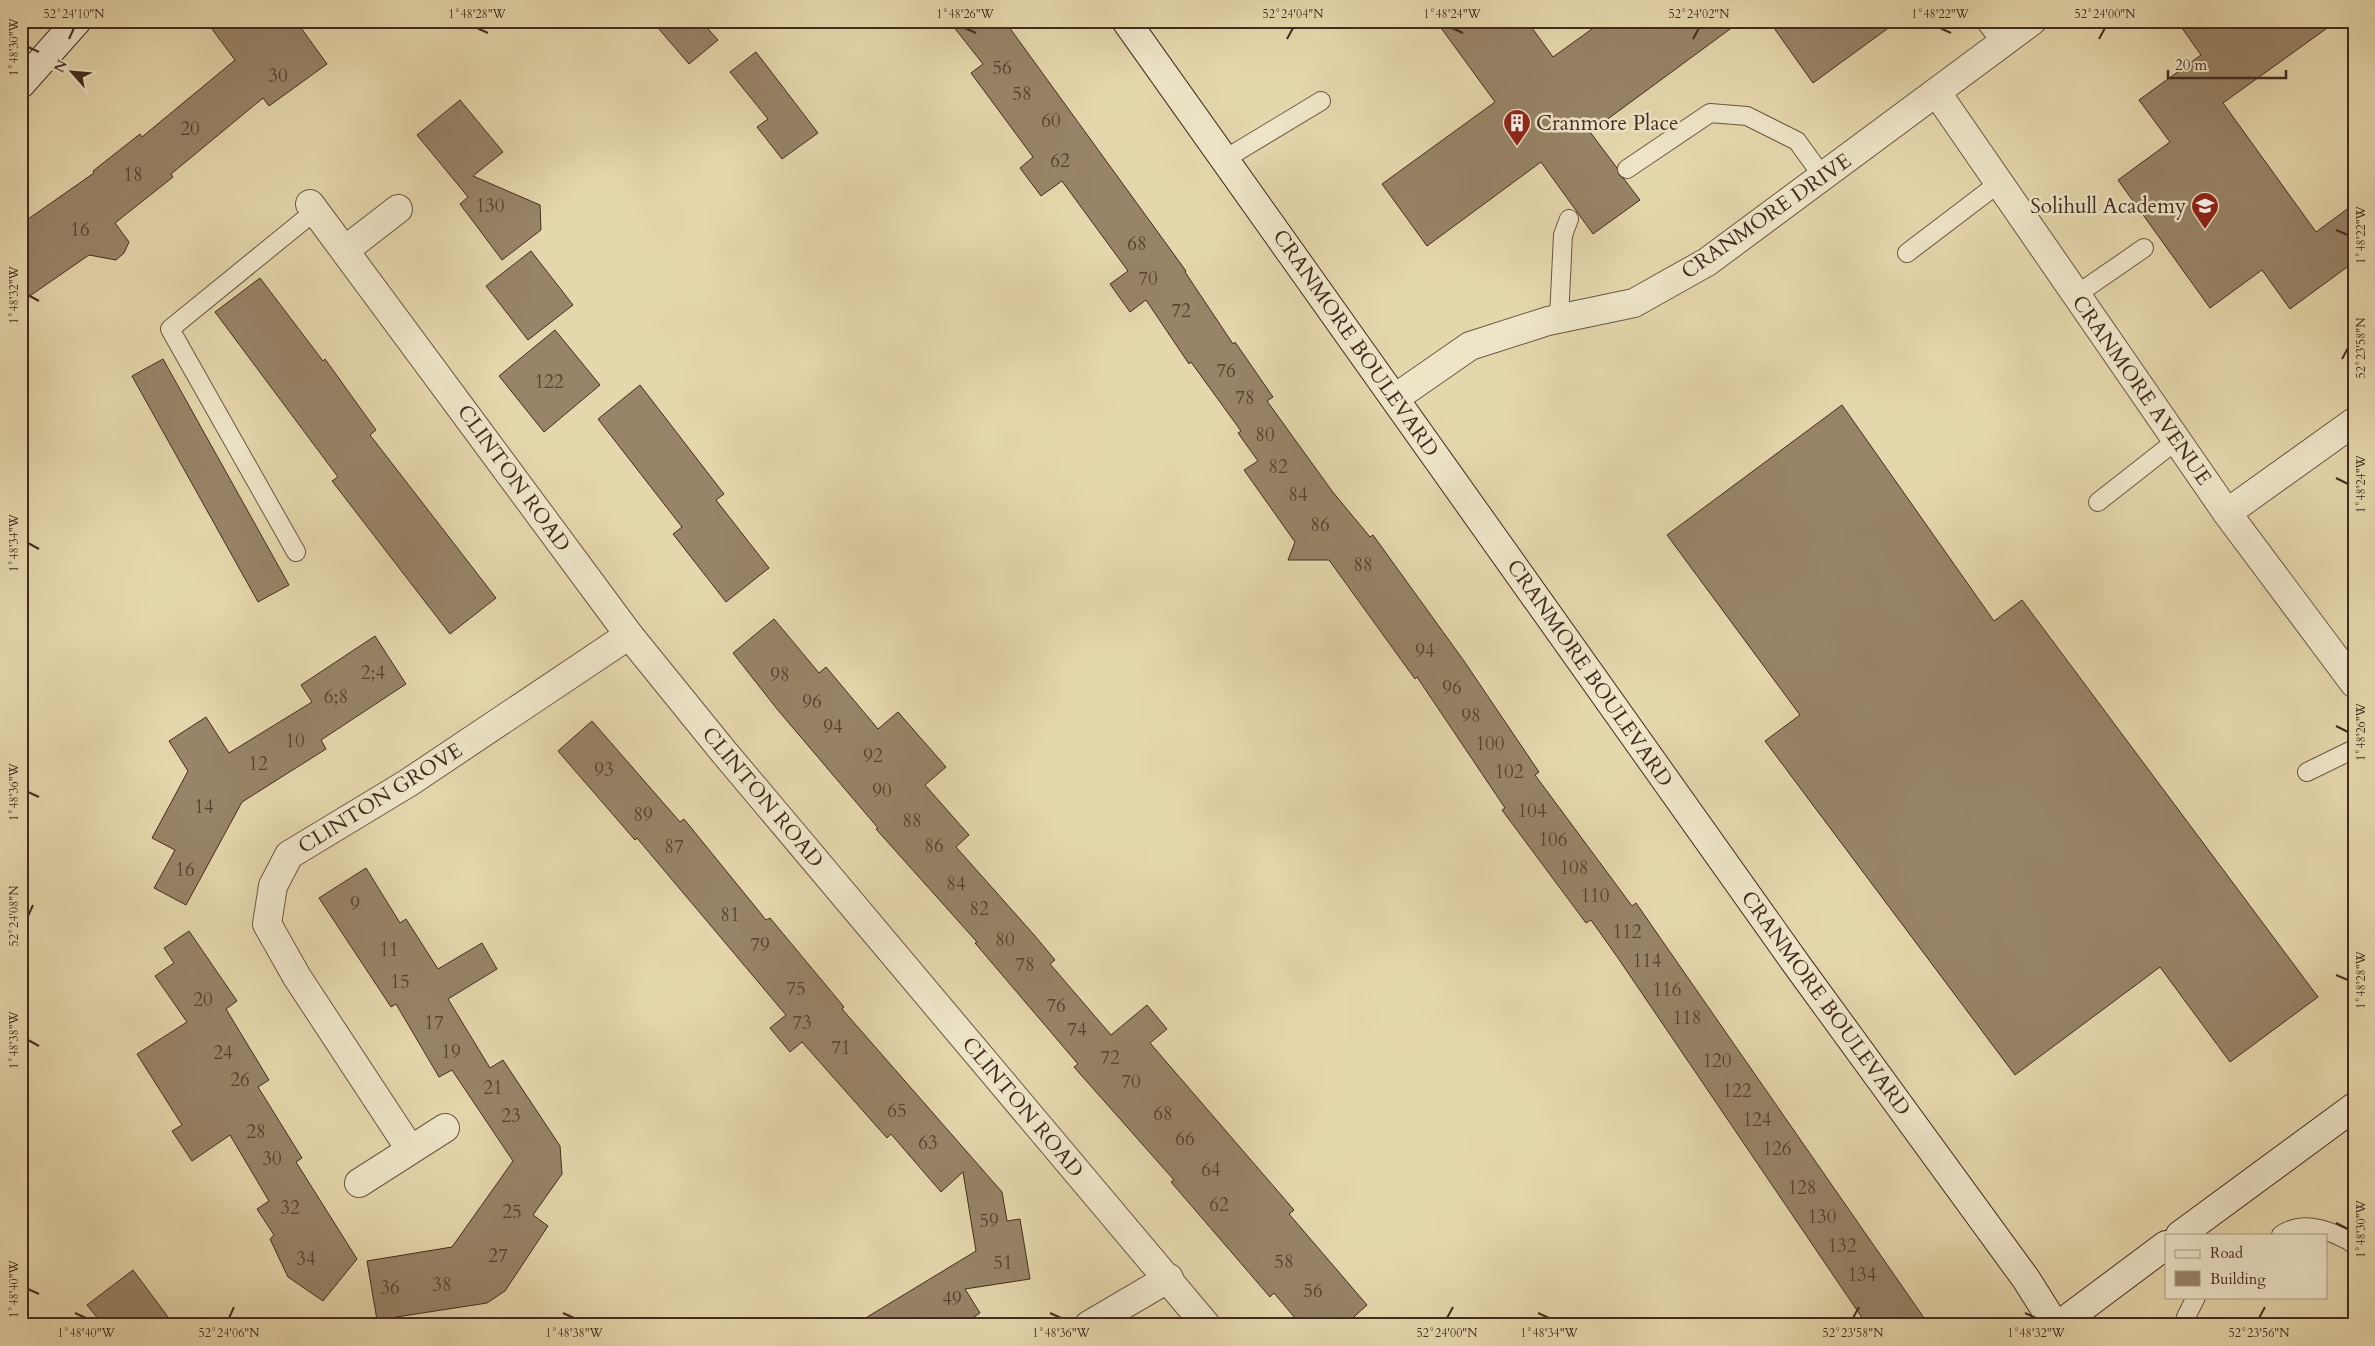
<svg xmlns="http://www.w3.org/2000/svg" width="2375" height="1346" font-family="Cardo,serif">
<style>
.building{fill:#988468;stroke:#442b1f}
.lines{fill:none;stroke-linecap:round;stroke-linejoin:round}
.lane-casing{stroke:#6c5642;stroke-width:20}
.street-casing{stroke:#6c5642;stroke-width:30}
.secondary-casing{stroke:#442b1f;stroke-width:30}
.lane{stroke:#eee5c9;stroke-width:18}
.street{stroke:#eee5c9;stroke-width:28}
.secondary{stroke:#eee5c9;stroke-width:28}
.ticks{fill:none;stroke:#442b1f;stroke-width:2}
.labels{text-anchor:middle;stroke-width:5;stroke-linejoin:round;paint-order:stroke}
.number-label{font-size:19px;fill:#594131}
.poi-label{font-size:21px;fill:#442b1f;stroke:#eee5c9;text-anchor:start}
.street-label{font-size:21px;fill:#442b1f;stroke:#eee5c9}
.neatline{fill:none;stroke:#442b1f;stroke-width:2}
.ticks-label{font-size:12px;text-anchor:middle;fill:#442b1f}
</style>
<rect width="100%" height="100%" fill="#e5d7ac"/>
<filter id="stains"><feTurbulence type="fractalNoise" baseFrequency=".004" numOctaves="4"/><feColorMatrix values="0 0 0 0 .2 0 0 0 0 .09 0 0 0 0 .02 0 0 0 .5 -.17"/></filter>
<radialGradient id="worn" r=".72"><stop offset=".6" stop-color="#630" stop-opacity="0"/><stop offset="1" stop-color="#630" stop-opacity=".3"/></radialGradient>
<!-- building -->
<g class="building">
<path d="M 206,21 L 296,21 L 327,64 L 269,106 L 263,98 L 171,174 L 173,177 L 115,223 L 129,242 L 124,253 L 116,260 L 89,255 L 21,302 L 21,224 L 94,173 L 93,171 L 140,134 L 142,137 L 235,60 Z"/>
<path d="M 652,21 L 701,21 L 718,40 L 689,64 Z"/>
<path d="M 949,21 L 1004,21 L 1009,27 L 1186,271 L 1185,272 L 1233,344 L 1235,342 L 1273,397 L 1267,401 L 1332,491 L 1370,537 L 1373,535 L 1464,661 L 1539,772 L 1535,775 L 1632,906 L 1636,903 L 1929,1325 L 1867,1325 L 1618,958 L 1591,920 L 1586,923 L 1502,810 L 1505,808 L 1417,677 L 1415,679 L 1329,560 L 1288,560 L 1295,542 L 1244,470 L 1258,461 L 1238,433 L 1241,431 L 1191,362 L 1189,364 L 1146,300 L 1130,312 L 1110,284 L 1128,271 L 1062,181 L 1041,196 L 1020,168 L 1033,157 L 971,73 L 983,64 Z"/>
<path d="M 1436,21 L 1527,21 L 1553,57 L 1603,21 L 1741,21 L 1590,132 L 1617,168 L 1619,175 L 1624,179 L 1640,200 L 1593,234 L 1541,162 L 1427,246 L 1382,184 L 1495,102 Z"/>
<path d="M 1769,21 L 1898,21 L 1813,83 Z"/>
<path d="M 2177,21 L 2337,21 L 2223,103 L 2316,232 L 2354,204 L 2354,262 L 2290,309 L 2262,270 L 2210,308 L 2118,180 L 2170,142 L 2139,100 L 2201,55 Z"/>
<path d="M 756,52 L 818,133 L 782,159 L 757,127 L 768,119 L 730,72 Z"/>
<path d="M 460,100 L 503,152 L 473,176 L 540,205 L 541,230 L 502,260 L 460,204 L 468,197 L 417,135 Z"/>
<path d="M 531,251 L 573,305 L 528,340 L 486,286 Z"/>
<path d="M 260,278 L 323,361 L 325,359 L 376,430 L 370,435 L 496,598 L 450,634 L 332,481 L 338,477 L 215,312 Z"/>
<path d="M 555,330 L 600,385 L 544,432 L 499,376 Z"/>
<path d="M 163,359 L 289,585 L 258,602 L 132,376 Z"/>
<path d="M 640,385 L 724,494 L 716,500 L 769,568 L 726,602 L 673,534 L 682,527 L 598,419 Z"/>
<path d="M 1842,405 L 1994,621 L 2022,600 L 2318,997 L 2230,1062 L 2160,967 L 2015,1075 L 1765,741 L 1800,715 L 1667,535 Z"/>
<path d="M 774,619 L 819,673 L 826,667 L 878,729 L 898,712 L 946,767 L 925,785 L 969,835 L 956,847 L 1035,936 L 1055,960 L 1050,964 L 1111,1035 L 1147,1005 L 1167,1029 L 1150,1043 L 1294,1210 L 1289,1214 L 1367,1305 L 1345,1325 L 1301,1325 L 1274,1293 L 1270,1297 L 1171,1182 L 1174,1180 L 1074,1067 L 1078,1064 L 975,943 L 977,942 L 876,829 L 878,828 L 777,709 L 733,653 Z"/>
<path d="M 375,636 L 406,684 L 321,740 L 326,749 L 242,802 L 186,905 L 154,888 L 175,850 L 152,838 L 188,771 L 169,741 L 206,717 L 229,753 L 312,702 L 301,685 Z"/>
<path d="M 592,721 L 680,822 L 684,819 L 766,920 L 770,918 L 844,1007 L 842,1009 L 1002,1192 L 1007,1221 L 1020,1219 L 1030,1279 L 965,1289 L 980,1313 L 962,1325 L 854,1325 L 976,1251 L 963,1172 L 941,1192 L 891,1134 L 887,1138 L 802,1042 L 790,1052 L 770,1028 L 786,1015 L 637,838 L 635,840 L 558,751 Z"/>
<path d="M 366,868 L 400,923 L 406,919 L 438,969 L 482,943 L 497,969 L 448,999 L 490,1068 L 503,1060 L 560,1146 L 562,1174 L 533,1215 L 548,1226 L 505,1291 L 487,1303 L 377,1320 L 367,1261 L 452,1247 L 513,1161 L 452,1070 L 439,1077 L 396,1004 L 391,1007 L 319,898 Z"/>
<path d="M 189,931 L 237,1001 L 226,1009 L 269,1080 L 258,1087 L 302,1158 L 296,1162 L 357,1259 L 323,1301 L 288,1277 L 270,1239 L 274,1235 L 257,1209 L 269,1201 L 230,1135 L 192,1161 L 172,1131 L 182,1125 L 137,1054 L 187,1022 L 155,976 L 174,963 L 164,948 Z"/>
<path d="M 133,1270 L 174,1325 L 103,1325 L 87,1305 Z"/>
</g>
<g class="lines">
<defs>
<g id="lane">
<path d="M 1985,21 L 2002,44"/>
<path d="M 1225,159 L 1321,101"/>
<path d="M 1627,169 L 1710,113 L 1747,116 L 1797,141 L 1823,177"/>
<path d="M 1907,253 L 1999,183"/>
<path d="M 2076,295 L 2144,248"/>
<path d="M 1559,318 L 1563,235 L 1569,219"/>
<path d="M 2098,502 L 2177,440"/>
<path d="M 296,552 L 170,329 L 315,211"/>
<path d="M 2307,772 L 2354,749"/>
<path d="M 2281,1235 C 2300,1222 2321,1227 2341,1237 C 2346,1239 2350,1241 2354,1245"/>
<path d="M 2184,1325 L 2186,1317 L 2196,1297"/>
</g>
<g id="street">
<path d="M 1937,93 L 2227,513 L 2354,683"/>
<path d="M 310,204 L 629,635 L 723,751 L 1206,1325"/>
<path d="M 345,250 L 398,209"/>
<path d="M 1395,398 L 1470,346 L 1548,321 L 1634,303 L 1707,262 L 2032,21"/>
<path d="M 2227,513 L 2354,422"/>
<path d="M 410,1149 L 297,977 L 267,924 L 273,886 L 289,855 L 408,783 L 629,635"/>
<path d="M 359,1183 L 445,1128"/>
<path d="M 1089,1325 L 1169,1278"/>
</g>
<g id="secondary">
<path d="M 1126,21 L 1797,965 L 2026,1279 L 2055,1325"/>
<path d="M 21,84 L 77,21"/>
<path d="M 2180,1235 L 2354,1107"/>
<path d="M 2059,1325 L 2166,1245"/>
</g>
</defs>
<!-- lane casing -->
<use href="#lane" class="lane-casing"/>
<!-- street casing -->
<use href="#street" class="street-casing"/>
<!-- secondary casing -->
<use href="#secondary" class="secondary-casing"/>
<!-- lane -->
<use href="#lane" class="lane"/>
<!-- street -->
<use href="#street" class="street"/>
<!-- secondary -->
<use href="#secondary" class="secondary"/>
</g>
<!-- ticks -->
<path class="ticks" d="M 477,28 L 488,33M 965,28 L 976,33M 1452,28 L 1463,33M 1940,28 L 1951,33M 69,39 L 74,28M 1287,39 L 1293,28M 1693,39 L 1699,28M 2099,39 L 2105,28M 28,47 L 39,52M 2336,230 L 2348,235M 28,295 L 39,301M 2342,359 L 2348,348M 2336,478 L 2348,484M 28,543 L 39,549M 2336,726 L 2348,732M 28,792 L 39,797M 28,916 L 33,905M 2336,975 L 2348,980M 28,1040 L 39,1046M 2336,1223 L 2348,1229M 28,1289 L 39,1294M 75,1313 L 86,1318M 563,1313 L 574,1318M 1050,1313 L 1061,1318M 1538,1313 L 1549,1318M 2025,1313 L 2036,1318M 229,1318 L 234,1307M 1447,1318 L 1453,1307M 1853,1318 L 1859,1307M 2259,1318 L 2265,1307"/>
<!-- icons -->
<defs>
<symbol id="building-pin" viewBox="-11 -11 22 30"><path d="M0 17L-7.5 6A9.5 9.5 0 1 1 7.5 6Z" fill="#8f2418" stroke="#eee5c9"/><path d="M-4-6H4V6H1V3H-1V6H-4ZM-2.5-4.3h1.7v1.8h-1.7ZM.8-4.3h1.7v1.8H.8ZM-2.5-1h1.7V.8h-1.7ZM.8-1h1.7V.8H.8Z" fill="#fff"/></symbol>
<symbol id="school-pin" viewBox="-11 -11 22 30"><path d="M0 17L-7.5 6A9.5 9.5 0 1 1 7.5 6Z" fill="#8f2418" stroke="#eee5c9"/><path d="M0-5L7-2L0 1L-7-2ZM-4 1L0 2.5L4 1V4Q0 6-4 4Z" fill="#fff"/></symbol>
</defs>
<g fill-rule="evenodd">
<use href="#building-pin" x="1501" y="107" width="32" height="43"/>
<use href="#school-pin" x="2189" y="190" width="32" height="43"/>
</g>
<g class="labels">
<!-- number labels -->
<g class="number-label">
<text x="1002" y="74">56</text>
<text x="278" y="82">30</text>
<text x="1022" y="100">58</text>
<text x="1051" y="127">60</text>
<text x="190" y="135">20</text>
<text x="1060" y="167">62</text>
<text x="133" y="181">18</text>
<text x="490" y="212">130</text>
<text x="80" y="236">16</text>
<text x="1137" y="250">68</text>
<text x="1148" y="285">70</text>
<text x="1181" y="317">72</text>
<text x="1226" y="377">76</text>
<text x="549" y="388">122</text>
<text x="1245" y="404">78</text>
<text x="1265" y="441">80</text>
<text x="1278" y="473">82</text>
<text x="1298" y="501">84</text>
<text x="1320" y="531">86</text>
<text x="1363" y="571">88</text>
<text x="1425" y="657">94</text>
<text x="373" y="679">2;4</text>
<text x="780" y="681">98</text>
<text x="1452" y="694">96</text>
<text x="336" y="703">6;8</text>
<text x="812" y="708">96</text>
<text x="1471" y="722">98</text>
<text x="833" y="733">94</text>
<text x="295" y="747">10</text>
<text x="1490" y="750">100</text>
<text x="873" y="762">92</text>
<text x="258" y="770">12</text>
<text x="604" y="776">93</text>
<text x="1509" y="778">102</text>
<text x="882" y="797">90</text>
<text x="204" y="813">14</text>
<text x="1532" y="817">104</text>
<text x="643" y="821">89</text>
<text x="912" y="827">88</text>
<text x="1553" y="846">106</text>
<text x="934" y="852">86</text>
<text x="674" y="853">87</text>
<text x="1574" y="874">108</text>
<text x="185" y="876">16</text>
<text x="956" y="890">84</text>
<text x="1595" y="902">110</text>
<text x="355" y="910">9</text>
<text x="979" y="915">82</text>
<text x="730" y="921">81</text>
<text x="1627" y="938">112</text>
<text x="1005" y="946">80</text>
<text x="760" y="951">79</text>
<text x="389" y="956">11</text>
<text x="1647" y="967">114</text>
<text x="1025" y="971">78</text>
<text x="400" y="988">15</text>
<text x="796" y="995">75</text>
<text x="1667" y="996">116</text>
<text x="203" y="1006">20</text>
<text x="1056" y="1012">76</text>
<text x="1687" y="1024">118</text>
<text x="434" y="1029">17</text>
<text x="802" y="1029">73</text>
<text x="1077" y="1036">74</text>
<text x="841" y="1054">71</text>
<text x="451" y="1058">19</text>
<text x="223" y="1059">24</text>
<text x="1110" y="1064">72</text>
<text x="1717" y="1067">120</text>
<text x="240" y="1086">26</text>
<text x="1131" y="1088">70</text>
<text x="493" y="1094">21</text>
<text x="1737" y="1097">122</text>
<text x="897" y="1117">65</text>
<text x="1163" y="1120">68</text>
<text x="511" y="1122">23</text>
<text x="1757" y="1126">124</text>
<text x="256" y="1138">28</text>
<text x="1185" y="1145">66</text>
<text x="928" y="1149">63</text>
<text x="1777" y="1155">126</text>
<text x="272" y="1165">30</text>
<text x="1211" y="1176">64</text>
<text x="1802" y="1194">128</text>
<text x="1219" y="1211">62</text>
<text x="290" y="1214">32</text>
<text x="512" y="1218">25</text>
<text x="1822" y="1223">130</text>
<text x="989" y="1227">59</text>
<text x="1842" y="1252">132</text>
<text x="498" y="1262">27</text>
<text x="306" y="1265">34</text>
<text x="1284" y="1268">58</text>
<text x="1003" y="1269">51</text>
<text x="1862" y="1281">134</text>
<text x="442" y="1291">38</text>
<text x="390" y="1294">36</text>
<text x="1313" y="1297">56</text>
<text x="952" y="1305">49</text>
</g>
<!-- poi labels -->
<g class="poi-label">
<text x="1536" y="130">Cranmore Place</text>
<text x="2186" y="213" text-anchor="end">Solihull Academy</text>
</g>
<!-- street labels -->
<g class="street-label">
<text transform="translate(1766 216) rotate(-35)" y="7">CRANMORE DRIVE</text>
<text transform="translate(1356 343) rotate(55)" y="7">CRANMORE BOULEVARD</text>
<text transform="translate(2142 390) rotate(55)" y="7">CRANMORE AVENUE</text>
<text transform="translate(514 478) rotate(54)" y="7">CLINTON ROAD</text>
<text transform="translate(1590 673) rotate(55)" y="7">CRANMORE BOULEVARD</text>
<text transform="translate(763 797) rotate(50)" y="7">CLINTON ROAD</text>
<text transform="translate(380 798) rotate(-32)" y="7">CLINTON GROVE</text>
<text transform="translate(1826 1003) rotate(54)" y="7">CRANMORE BOULEVARD</text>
<text transform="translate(1023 1107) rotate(50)" y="7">CLINTON ROAD</text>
</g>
</g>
<!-- margin -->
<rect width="2375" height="1346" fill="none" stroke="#e5d7ac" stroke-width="55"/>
<!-- legend -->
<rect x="2165" y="1234" width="162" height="65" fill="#eee5c9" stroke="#aa9b85"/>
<rect x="2175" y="1250" width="25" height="8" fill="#eee5c9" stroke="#aa9b85"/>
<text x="2210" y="1258" font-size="15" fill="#442b1f">Road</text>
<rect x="2175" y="1271" width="25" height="15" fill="#988468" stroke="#aa9b85"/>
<text x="2210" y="1284" font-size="15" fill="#442b1f">Building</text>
<!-- north arrow -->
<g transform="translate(72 72) rotate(297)" stroke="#eee5c9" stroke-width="4" paint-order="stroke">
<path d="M0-4L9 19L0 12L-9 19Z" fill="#442b1f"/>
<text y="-8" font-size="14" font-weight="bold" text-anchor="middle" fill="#442b1f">N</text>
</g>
<!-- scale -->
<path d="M2168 70v8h118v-8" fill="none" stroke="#442b1f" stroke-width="2.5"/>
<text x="2175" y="70" font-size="15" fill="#442b1f" stroke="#eee5c9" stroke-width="4" paint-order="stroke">20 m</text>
<rect x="28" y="28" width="2320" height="1290" class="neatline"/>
<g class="ticks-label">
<text x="74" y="18">52°24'10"N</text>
<text x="477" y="18">1°48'28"W</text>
<text x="965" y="18">1°48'26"W</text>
<text x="1293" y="18">52°24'04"N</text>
<text x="1452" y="18">1°48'24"W</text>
<text x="1699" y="18">52°24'02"N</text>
<text x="1940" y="18">1°48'22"W</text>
<text x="2105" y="18">52°24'00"N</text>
<text transform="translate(14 47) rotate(-90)" y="4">1°48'30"W</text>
<text transform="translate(2361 235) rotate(-90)" y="4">1°48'22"W</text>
<text transform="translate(14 295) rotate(-90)" y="4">1°48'32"W</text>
<text transform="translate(2361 348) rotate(-90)" y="4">52°23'58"N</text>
<text transform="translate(2361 484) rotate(-90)" y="4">1°48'24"W</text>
<text transform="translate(14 543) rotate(-90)" y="4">1°48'34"W</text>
<text transform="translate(2361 732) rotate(-90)" y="4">1°48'26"W</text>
<text transform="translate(14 792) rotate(-90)" y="4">1°48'36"W</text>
<text transform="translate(14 916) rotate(-90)" y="4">52°24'08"N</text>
<text transform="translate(2361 980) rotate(-90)" y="4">1°48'28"W</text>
<text transform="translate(14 1040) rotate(-90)" y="4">1°48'38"W</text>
<text transform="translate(2361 1229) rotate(-90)" y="4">1°48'30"W</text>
<text transform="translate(14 1289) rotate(-90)" y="4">1°48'40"W</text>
<text x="86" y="1337">1°48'40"W</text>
<text x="229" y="1337">52°24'06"N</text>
<text x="574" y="1337">1°48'38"W</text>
<text x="1061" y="1337">1°48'36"W</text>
<text x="1447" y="1337">52°24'00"N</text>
<text x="1549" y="1337">1°48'34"W</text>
<text x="1853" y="1337">52°23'58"N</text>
<text x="2036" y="1337">1°48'32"W</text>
<text x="2259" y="1337">52°23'56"N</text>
</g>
<rect width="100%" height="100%" filter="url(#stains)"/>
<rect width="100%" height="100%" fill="url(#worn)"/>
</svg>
